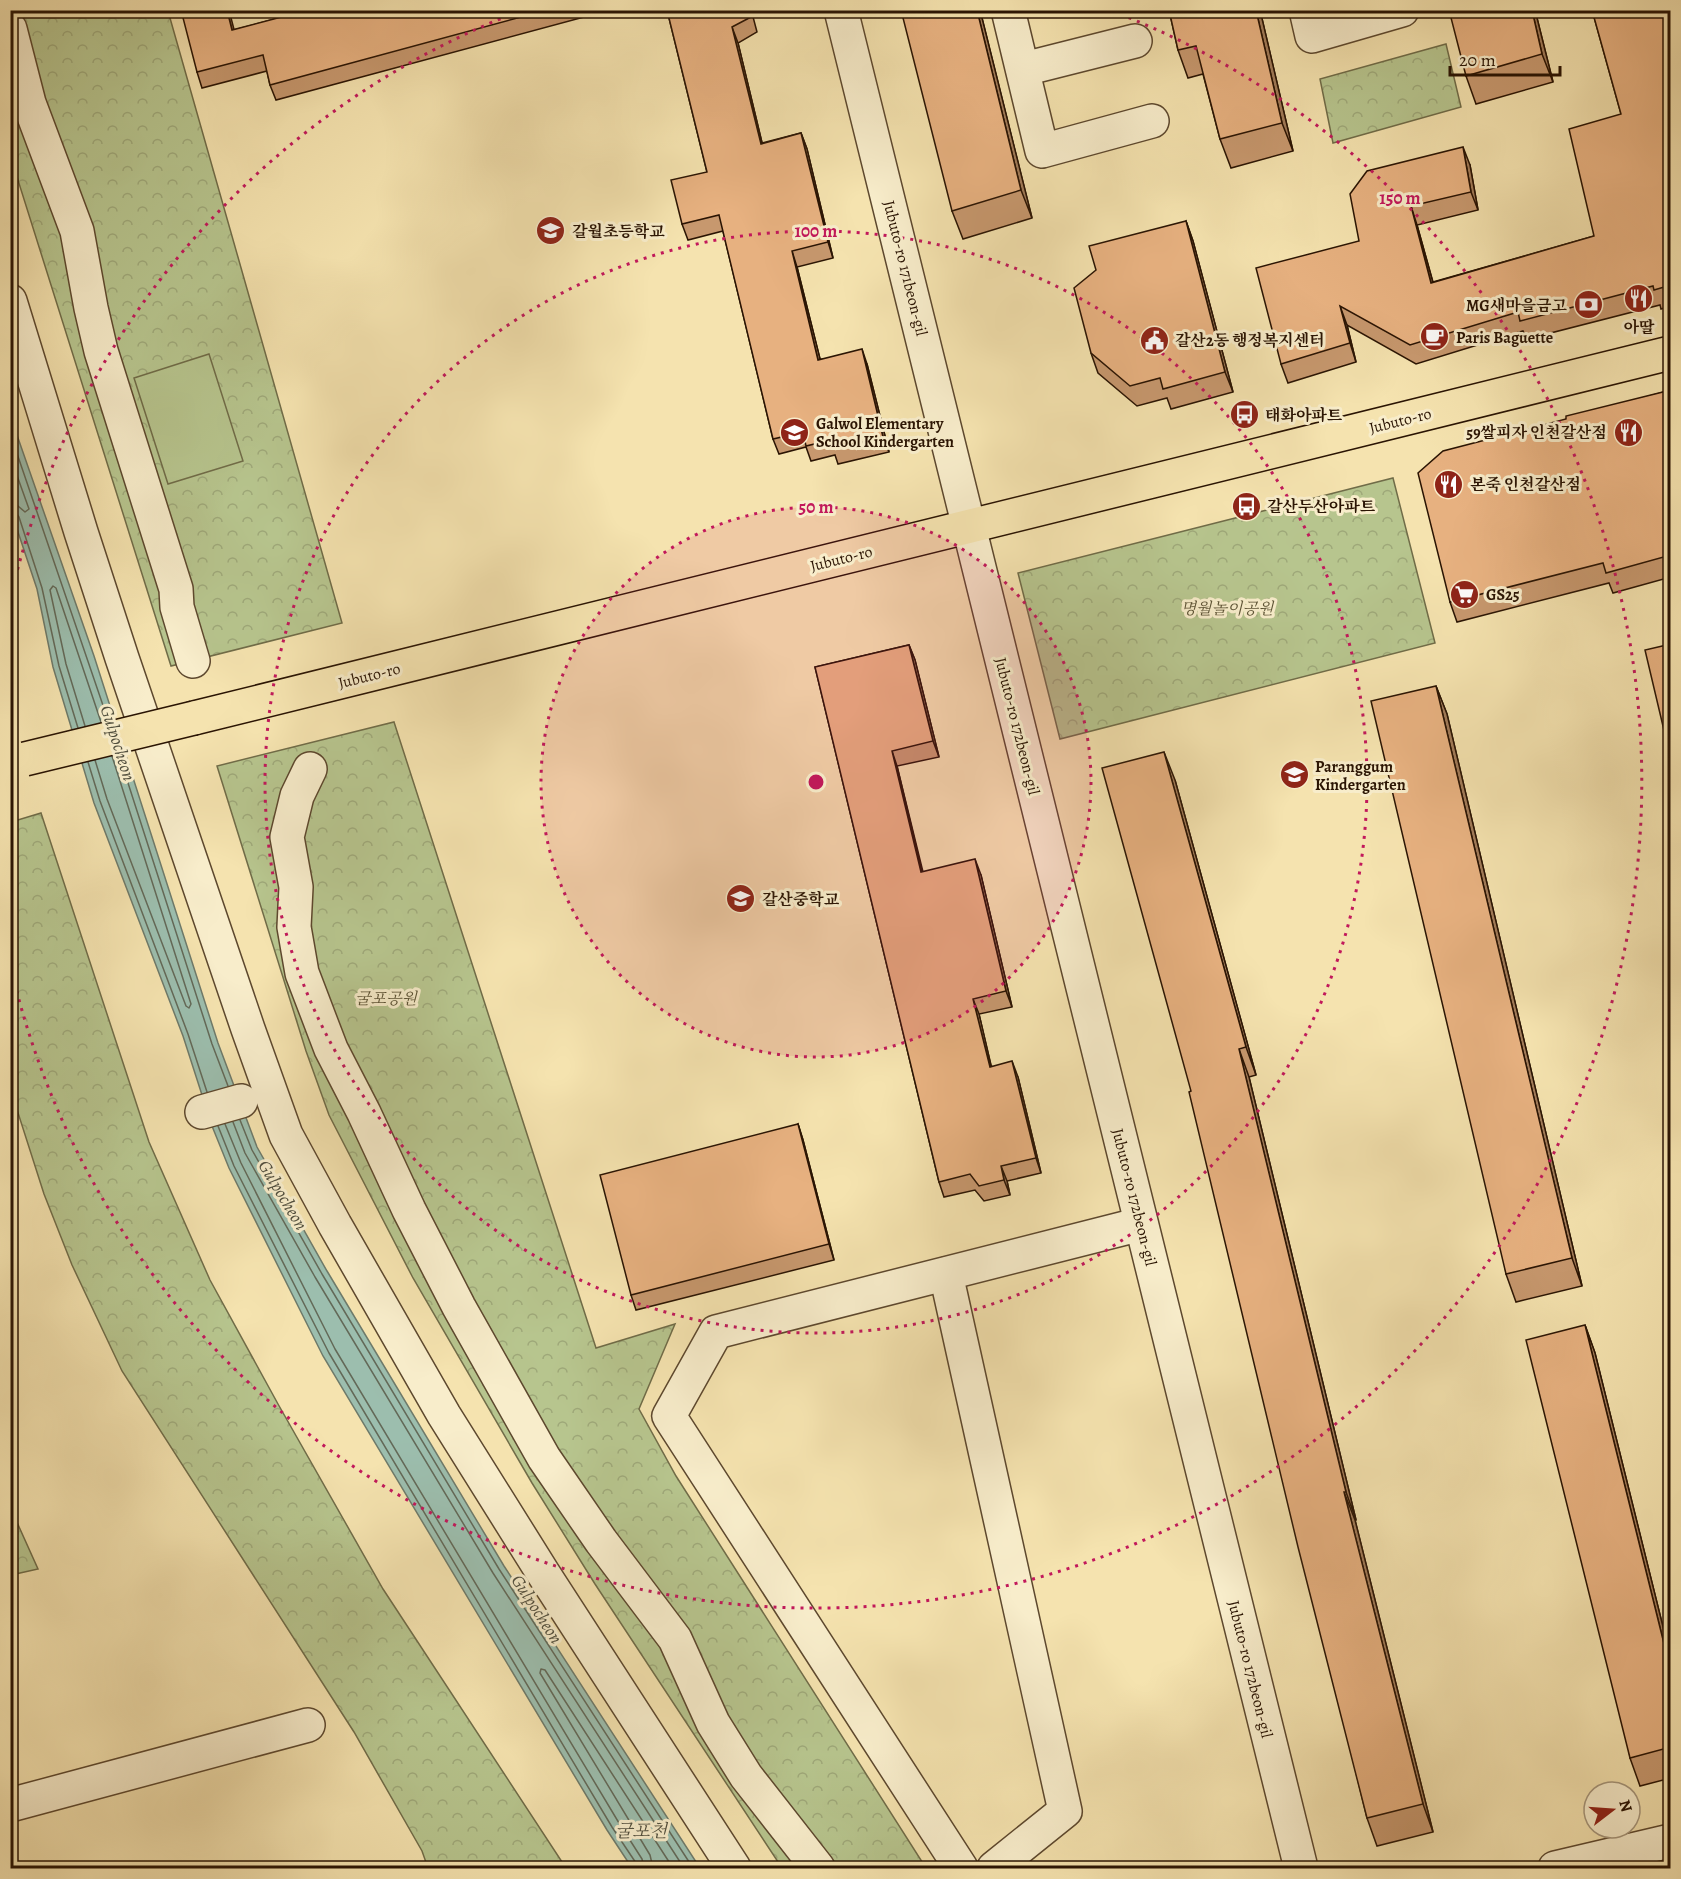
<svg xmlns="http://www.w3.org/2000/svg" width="1681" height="1879" font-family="Alegreya,'Noto Serif KR',serif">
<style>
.forest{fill:url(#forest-crowns);stroke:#706c48;stroke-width:1.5}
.pitch{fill:#b7c58e;stroke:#706c48;stroke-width:1.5}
.water{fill:#9cbeae;stroke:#6e7a6a;stroke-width:1.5}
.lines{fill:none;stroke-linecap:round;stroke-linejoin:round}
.shore{stroke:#636958;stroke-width:1.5}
.minor-casing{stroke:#5d482e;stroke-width:36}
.major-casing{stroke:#2a1403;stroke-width:36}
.minor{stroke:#f8edcb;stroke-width:33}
.major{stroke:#f5e3af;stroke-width:33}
.major-bridge-casing{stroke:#2a1403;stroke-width:36;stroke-linecap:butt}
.major-bridge{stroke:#f5e3af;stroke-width:33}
.wall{fill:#c7986e;stroke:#2a1403;stroke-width:1.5}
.shaded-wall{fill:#a27c5a;stroke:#2a1403;stroke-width:1.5}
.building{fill:#e7b180;stroke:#2a1403;stroke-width:1.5}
.ring{fill:none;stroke:#c2185b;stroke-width:3;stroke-dasharray:3 6}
.labels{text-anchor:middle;stroke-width:6;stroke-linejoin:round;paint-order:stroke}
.poi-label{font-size:16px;font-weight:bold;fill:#2a1403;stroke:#f8edcb;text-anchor:start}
.street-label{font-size:16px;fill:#2a1403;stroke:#f8edcb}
.park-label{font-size:16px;font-style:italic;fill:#5b5234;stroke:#f8edcb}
.water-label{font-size:18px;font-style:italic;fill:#52503f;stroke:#f8edcb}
.centre{fill:#c2185b;stroke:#f8edcb;stroke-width:3}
.ring-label{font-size:18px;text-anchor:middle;font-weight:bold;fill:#c2185b;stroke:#f8edcb;stroke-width:6;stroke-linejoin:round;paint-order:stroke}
</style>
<defs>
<pattern id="forest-crowns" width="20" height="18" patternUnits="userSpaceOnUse" patternTransform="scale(1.5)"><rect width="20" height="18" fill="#b7c58e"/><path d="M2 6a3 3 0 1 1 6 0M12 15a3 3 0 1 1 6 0" fill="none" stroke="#9ea879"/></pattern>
</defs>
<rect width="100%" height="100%" fill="#f5e3af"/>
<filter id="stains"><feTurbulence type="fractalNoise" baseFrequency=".00333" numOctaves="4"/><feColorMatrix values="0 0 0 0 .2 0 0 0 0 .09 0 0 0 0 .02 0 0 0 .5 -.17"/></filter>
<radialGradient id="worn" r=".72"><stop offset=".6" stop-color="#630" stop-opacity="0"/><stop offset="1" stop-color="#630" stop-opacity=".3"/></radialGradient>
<!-- forest -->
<g class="forest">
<path d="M 10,11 L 168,11 L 342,623 L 171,666 L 11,158 Z"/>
<path d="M 1446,44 L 1461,107 L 1333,143 L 1320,79 Z"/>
<path d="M 1393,478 L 1435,643 L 1060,739 L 1018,573 Z"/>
<path d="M 394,722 L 596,1348 L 675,1324 L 639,1409 L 676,1476 L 926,1868 L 782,1868 L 595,1584 L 532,1483 L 413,1278 L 329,1115 L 306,1051 L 217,766 Z"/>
<path d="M 41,813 L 149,1142 L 210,1280 L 278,1404 L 383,1589 L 566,1868 L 428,1868 L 422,1851 L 354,1732 L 122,1371 L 72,1265 L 44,1194 L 11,1091 L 11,822 Z"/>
<path d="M 10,1509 L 11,1509 L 38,1569 L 11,1575 Z"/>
</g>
<!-- pitch -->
<path class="pitch" d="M 209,354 L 243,461 L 168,484 L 134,378 Z"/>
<!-- water -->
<path class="water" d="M 10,415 L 94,656 L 218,1043 L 257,1147 L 327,1271 L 504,1566 L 700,1868 L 632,1868 L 607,1830 L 323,1356 L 229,1168 L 212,1126 L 183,1036 L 94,803 L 53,667 L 37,589 L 11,511 Z"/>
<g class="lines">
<!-- shore -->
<g class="shore">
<path d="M 10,433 L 108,720"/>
<path d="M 10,456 L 29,509 L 25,512 L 18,506 L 10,505"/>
<path d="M 10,513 L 16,513 L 19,517 L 42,588 L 59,666 L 78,728"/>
<path d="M 85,726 L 66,664 L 50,590 L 53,586 L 56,588 L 101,722"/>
<path d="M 119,755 L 212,1044 L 228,1086"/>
<path d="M 95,760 L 107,799 L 186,1006 L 189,1008 L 191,1004 L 112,756"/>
<path d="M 88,762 L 100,801 L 188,1034 L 207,1092"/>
<path d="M 240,1120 L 252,1150 L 322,1274 L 499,1569 L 693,1868"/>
<path d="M 233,1122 L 245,1153 L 315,1277 L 493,1573 L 684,1868"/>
<path d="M 225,1124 L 241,1163 L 335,1349 L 619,1823 L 642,1859 L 644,1868"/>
<path d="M 218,1126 L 234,1166 L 329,1353 L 612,1827 L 636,1863 L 637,1868"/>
<path d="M 653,1868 L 650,1855 L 540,1673 L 541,1669 L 545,1670 L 673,1868"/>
</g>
<defs>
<g id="minor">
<path d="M 841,10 L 1301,1868"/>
<path d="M 1008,10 L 1042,151 L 1152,121"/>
<path d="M 1306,10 L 1312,36 L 1402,10"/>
<path d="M 10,29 L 29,103 L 77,231 L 91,308 L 101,351 L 176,589 L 177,607 L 193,661"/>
<path d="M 1024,69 L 1135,41"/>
<path d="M 10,301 L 81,532 L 122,658 L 248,1029 L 286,1135 L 335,1225 L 444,1415 L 543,1573 L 734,1868"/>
<path d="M 310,769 L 297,796 L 287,837 L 296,887 L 294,927 L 302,973 L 331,1049 L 364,1113 L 409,1210 L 459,1307 L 544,1458 L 601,1541 L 675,1639 L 713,1723 L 746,1776 L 818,1868"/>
<path d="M 202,1112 L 241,1101"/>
<path d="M 946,1274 L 1065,1811 L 994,1868"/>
<path d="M 10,1805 L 308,1725"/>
<path d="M 961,1868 L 669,1416 L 716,1332 L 1141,1224"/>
<path d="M 1555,1868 L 1670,1841"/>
</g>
<path id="major" d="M 194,718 L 1670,353"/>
</defs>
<!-- minor casing -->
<use href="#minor" class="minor-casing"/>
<!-- major casing -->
<use href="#major" class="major-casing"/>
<!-- minor -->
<use href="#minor" class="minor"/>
<!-- major -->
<use href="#major" class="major"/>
<defs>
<path id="major-bridge" d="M 25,759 L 194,718"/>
</defs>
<!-- major-bridge casing -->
<use href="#major-bridge" class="major-bridge-casing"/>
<!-- major-bridge -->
<use href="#major-bridge" class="major-bridge"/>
</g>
<!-- wall -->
<g class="wall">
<path d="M 308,10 L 610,10 L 276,100 L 270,85 L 267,71 L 202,88 L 197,72 L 234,30 Z"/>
<path d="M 667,10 L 764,10 L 752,13 L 757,32 L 738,43 L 762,143 L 801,133 L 807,149 L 833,258 L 797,267 L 820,359 L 867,364 L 889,452 L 838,464 L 835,455 L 811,461 L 806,447 L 779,454 L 773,439 L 723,231 L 688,240 L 682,224 L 707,172 Z"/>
<path d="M 980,10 L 1032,218 L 963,239 L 952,211 Z"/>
<path d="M 1169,10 L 1260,10 L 1293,151 L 1231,168 L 1220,139 L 1203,74 L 1188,78 L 1178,50 Z"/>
<path d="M 1535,10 L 1553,82 L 1476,104 L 1466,76 Z"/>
<path d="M 1592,10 L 1664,10 L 1671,35 L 1671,306 L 1661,309 L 1660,305 L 1527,339 L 1523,331 L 1416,364 L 1347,325 L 1356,362 L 1288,383 L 1281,364 L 1359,241 L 1470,165 L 1478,210 L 1417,225 L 1433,282 L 1594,236 L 1621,114 Z"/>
<path d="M 1186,221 L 1193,241 L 1233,392 L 1171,409 L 1167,398 L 1137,406 L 1098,373 L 1091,353 Z"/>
<path d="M 1671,390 L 1671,577 L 1613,593 L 1609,583 L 1457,622 L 1450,602 L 1566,419 Z"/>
<path d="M 909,645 L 915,660 L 939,757 L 897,766 L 923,872 L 981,875 L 1012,1007 L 979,1014 L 991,1066 L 1018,1077 L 1041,1173 L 1007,1181 L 1010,1195 L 984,1201 L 975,1190 L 944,1197 L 939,1182 L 815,667 Z"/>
<path d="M 1436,686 L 1447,714 L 1582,1286 L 1516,1302 L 1506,1274 Z"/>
<path d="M 1175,780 L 1256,1075 L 1249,1077 L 1356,1520 L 1355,1520 L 1433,1832 L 1377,1846 L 1367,1818 L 1191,1091 Z"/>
<path d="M 798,1124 L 803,1140 L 834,1260 L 636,1310 L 631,1295 Z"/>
<path d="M 1585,1325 L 1595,1353 L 1671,1659 L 1671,1778 L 1640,1786 L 1630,1758 Z"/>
</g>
<!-- shaded-wall -->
<g class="shaded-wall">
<path d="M 227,10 L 229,10 L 238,45 L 232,30 Z"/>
<path d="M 977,10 L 980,10 L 1032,218 L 1021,190 Z"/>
<path d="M 1256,10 L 1260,10 L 1293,151 L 1282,123 Z"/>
<path d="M 1532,10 L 1535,10 L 1553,82 L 1542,54 Z"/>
<path d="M 1662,10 L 1664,10 L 1671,35 L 1671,41 Z"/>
<path d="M 732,27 L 738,43 L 766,159 L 761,144 Z"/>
<path d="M 801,133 L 807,149 L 833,258 L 828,242 Z"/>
<path d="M 1463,147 L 1470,165 L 1478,210 L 1471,192 Z"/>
<path d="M 1411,206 L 1417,225 L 1438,301 L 1431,283 Z"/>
<path d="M 1186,221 L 1193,241 L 1233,392 L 1225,372 Z"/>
<path d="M 792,251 L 797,267 L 824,375 L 818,360 Z"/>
<path d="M 1340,306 L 1347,325 L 1356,362 L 1350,343 Z"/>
<path d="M 862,349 L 867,364 L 889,452 L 883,437 Z"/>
<path d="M 909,645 L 915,660 L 939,757 L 933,741 Z"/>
<path d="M 1436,686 L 1447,714 L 1582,1286 L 1572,1258 Z"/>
<path d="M 892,751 L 897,766 L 926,888 L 921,872 Z"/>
<path d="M 1164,752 L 1175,780 L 1256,1075 L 1246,1047 Z"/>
<path d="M 975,859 L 981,875 L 1012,1007 L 1006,991 Z"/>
<path d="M 973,999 L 979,1014 L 995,1082 L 990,1067 Z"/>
<path d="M 1239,1049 L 1249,1077 L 1356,1520 L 1346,1492 Z"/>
<path d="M 1012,1061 L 1018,1077 L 1041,1173 L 1036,1158 Z"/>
<path d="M 798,1124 L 803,1140 L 834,1260 L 829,1244 Z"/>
<path d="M 1001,1166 L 1007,1181 L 1010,1195 L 1004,1180 Z"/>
<path d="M 1585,1325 L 1595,1353 L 1671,1659 L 1671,1672 Z"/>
<path d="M 1344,1492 L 1355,1520 L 1433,1832 L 1423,1804 Z"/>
</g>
<!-- building -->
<g class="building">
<path d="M 181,10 L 227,10 L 232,30 L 308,10 L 547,10 L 270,85 L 263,55 L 197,72 Z"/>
<path d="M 667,10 L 750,10 L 751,17 L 732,27 L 761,144 L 801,133 L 828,242 L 792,251 L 818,360 L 862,349 L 883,437 L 833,449 L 831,440 L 806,446 L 803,432 L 773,439 L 719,215 L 682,224 L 671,180 L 707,172 Z"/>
<path d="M 901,10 L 977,10 L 1021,190 L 952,211 Z"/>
<path d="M 1169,10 L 1256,10 L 1282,123 L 1220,139 L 1196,46 L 1178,50 Z"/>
<path d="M 1449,10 L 1532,10 L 1542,54 L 1466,76 Z"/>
<path d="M 1592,10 L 1662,10 L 1671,41 L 1671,54 L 1664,55 L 1671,79 L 1671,285 L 1654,290 L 1653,286 L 1520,321 L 1518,312 L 1410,345 L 1340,306 L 1350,343 L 1281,364 L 1256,268 L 1359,241 L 1350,194 L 1367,171 L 1463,147 L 1471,192 L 1411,206 L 1431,283 L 1594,236 L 1569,129 L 1621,114 Z"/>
<path d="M 1186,221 L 1225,372 L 1163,389 L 1160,378 L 1130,386 L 1091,353 L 1074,288 L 1096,270 L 1089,246 Z"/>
<path d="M 1671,390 L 1671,555 L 1606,573 L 1603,563 L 1450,602 L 1418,473 L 1443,451 L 1566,419 L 1566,416 Z"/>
<path d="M 1671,644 L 1671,760 L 1645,650 Z"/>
<path d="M 909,645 L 933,741 L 892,751 L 921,872 L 975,859 L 1006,991 L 973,999 L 990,1067 L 1012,1061 L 1036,1158 L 1001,1166 L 1004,1180 L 979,1186 L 970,1174 L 939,1182 L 815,667 Z"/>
<path d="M 1436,686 L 1572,1258 L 1506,1274 L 1371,701 Z"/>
<path d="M 1164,752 L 1246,1047 L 1239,1049 L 1346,1492 L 1344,1492 L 1423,1804 L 1367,1818 L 1298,1547 L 1189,1092 L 1191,1091 L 1102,768 Z"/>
<path d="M 798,1124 L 829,1244 L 631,1295 L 600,1175 Z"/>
<path d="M 1585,1325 L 1671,1672 L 1671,1747 L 1630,1758 L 1526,1340 Z"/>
</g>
<!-- distance rings -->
<circle cx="816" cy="782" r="275" fill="#c2185b" fill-opacity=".12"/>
<g class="ring">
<circle cx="816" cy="782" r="275"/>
<circle cx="816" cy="782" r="551"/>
<path d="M11 596A826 826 0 0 1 520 11M1112 11A826 826 0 1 1 11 968"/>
</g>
<!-- icons -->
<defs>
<symbol id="school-disc" viewBox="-11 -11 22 22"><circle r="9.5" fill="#8f2418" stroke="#f8edcb"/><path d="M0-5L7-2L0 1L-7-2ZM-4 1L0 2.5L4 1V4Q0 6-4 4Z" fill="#fff"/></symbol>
<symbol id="restaurant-disc" viewBox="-11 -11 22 22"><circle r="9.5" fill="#8f2418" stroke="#f8edcb"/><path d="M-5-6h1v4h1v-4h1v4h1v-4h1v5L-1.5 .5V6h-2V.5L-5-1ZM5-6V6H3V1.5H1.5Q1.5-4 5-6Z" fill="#fff"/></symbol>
<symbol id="bank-disc" viewBox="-11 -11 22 22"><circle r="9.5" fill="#8f2418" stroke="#f8edcb"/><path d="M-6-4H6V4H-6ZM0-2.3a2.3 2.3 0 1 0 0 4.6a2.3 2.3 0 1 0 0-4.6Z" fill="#fff"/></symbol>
<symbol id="cafe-disc" viewBox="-11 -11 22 22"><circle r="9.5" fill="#8f2418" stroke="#f8edcb"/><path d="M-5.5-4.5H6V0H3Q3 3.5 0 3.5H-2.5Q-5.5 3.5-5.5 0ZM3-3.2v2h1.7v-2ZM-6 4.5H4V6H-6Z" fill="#fff"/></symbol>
<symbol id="civic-disc" viewBox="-11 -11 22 22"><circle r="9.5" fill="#8f2418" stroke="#f8edcb"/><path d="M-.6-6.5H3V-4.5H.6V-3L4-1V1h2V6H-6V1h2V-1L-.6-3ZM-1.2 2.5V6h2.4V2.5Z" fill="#fff"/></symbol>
<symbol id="bus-disc" viewBox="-11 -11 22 22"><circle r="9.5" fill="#8f2418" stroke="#f8edcb"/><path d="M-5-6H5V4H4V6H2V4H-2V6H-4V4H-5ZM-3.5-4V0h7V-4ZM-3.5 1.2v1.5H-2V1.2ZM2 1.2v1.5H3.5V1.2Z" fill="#fff"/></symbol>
<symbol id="supermarket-disc" viewBox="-11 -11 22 22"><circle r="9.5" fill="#8f2418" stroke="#f8edcb"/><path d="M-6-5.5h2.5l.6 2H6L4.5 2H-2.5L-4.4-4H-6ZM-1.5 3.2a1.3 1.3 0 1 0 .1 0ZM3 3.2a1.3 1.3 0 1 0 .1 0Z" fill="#fff"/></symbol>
</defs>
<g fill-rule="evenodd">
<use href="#school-disc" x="534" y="214" width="33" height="33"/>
<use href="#restaurant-disc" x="1622" y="282" width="33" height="33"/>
<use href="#bank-disc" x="1572" y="288" width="33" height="33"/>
<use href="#cafe-disc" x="1418" y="320" width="33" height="33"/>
<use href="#civic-disc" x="1138" y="324" width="33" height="33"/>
<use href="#bus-disc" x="1228" y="398" width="33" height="33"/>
<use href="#school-disc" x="778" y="416" width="33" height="33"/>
<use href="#restaurant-disc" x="1612" y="416" width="33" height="33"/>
<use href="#restaurant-disc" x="1432" y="468" width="33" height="33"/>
<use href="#bus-disc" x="1230" y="490" width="33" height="33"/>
<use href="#supermarket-disc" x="1448" y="578" width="33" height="33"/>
<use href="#school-disc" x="1278" y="758" width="33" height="33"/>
<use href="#school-disc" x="724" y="882" width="33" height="33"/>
</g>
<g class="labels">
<!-- poi labels -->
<g class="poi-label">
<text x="572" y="237">갈월초등학교</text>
<text x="1567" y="311" text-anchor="end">MG새마을금고</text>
<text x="1639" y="333" text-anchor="middle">아딸</text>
<text x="1456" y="343">Paris Baguette</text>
<text x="1175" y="346">갈산2동 행정복지센터</text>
<text x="1265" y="421">태화아파트</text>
<text x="816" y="429">Galwol Elementary<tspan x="816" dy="18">School Kindergarten</tspan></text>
<text x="1607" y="438" text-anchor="end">59쌀피자 인천갈산점</text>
<text x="1470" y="490">본죽 인천갈산점</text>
<text x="1267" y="512">갈산두산아파트</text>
<text x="1486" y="600">GS25</text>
<text x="1315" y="772">Paranggum<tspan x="1315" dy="18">Kindergarten</tspan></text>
<text x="762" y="905">갈산중학교</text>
</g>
<!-- street labels -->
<g class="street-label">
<text transform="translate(906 268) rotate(76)" y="6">Jubuto-ro 171beon-gil</text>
<text transform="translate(1400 420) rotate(-14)" y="6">Jubuto-ro</text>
<text transform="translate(841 558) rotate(-14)" y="6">Jubuto-ro</text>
<text transform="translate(369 675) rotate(-14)" y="6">Jubuto-ro</text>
<text transform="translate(1018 726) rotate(76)" y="6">Jubuto-ro 172beon-gil</text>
<text transform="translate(1135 1197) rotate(76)" y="6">Jubuto-ro 172beon-gil</text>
<text transform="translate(1251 1669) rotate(76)" y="6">Jubuto-ro 172beon-gil</text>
</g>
<!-- park labels -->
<g class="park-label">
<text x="1227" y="614">명월놀이공원</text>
<text x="386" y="1004">굴포공원</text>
</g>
<!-- water labels -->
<g class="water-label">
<text transform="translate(118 743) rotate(72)" y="6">Gulpocheon</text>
<text transform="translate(283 1195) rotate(59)" y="6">Gulpocheon</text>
<text transform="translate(537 1609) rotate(57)" y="6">Gulpocheon</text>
<text x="641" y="1837">굴포천</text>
</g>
</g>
<circle cx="816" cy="782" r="9" class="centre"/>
<g class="ring-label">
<text x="1400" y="204">150 m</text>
<text x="816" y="237">100 m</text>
<text x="816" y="513">50 m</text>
</g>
<!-- margin -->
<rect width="1681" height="1879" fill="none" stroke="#f5e3af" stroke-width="36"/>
<rect x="12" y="12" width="1657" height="1855" fill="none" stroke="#2a1403" stroke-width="3"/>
<rect x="18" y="18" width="1645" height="1843" fill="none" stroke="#2a1403" stroke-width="1.5"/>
<!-- north arrow -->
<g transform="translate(1612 1810) rotate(73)"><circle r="28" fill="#f8edcb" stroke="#a6967b" stroke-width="1.5"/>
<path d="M0-4.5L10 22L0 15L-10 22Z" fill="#8f2418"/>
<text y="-9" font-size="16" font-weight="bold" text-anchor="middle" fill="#2a1403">N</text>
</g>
<!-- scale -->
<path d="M1450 66v9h110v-9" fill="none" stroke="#2a1403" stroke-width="3"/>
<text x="1459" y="66" font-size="18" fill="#2a1403" stroke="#f8edcb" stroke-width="4.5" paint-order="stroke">20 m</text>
<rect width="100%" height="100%" filter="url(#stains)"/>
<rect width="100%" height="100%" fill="url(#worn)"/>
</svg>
